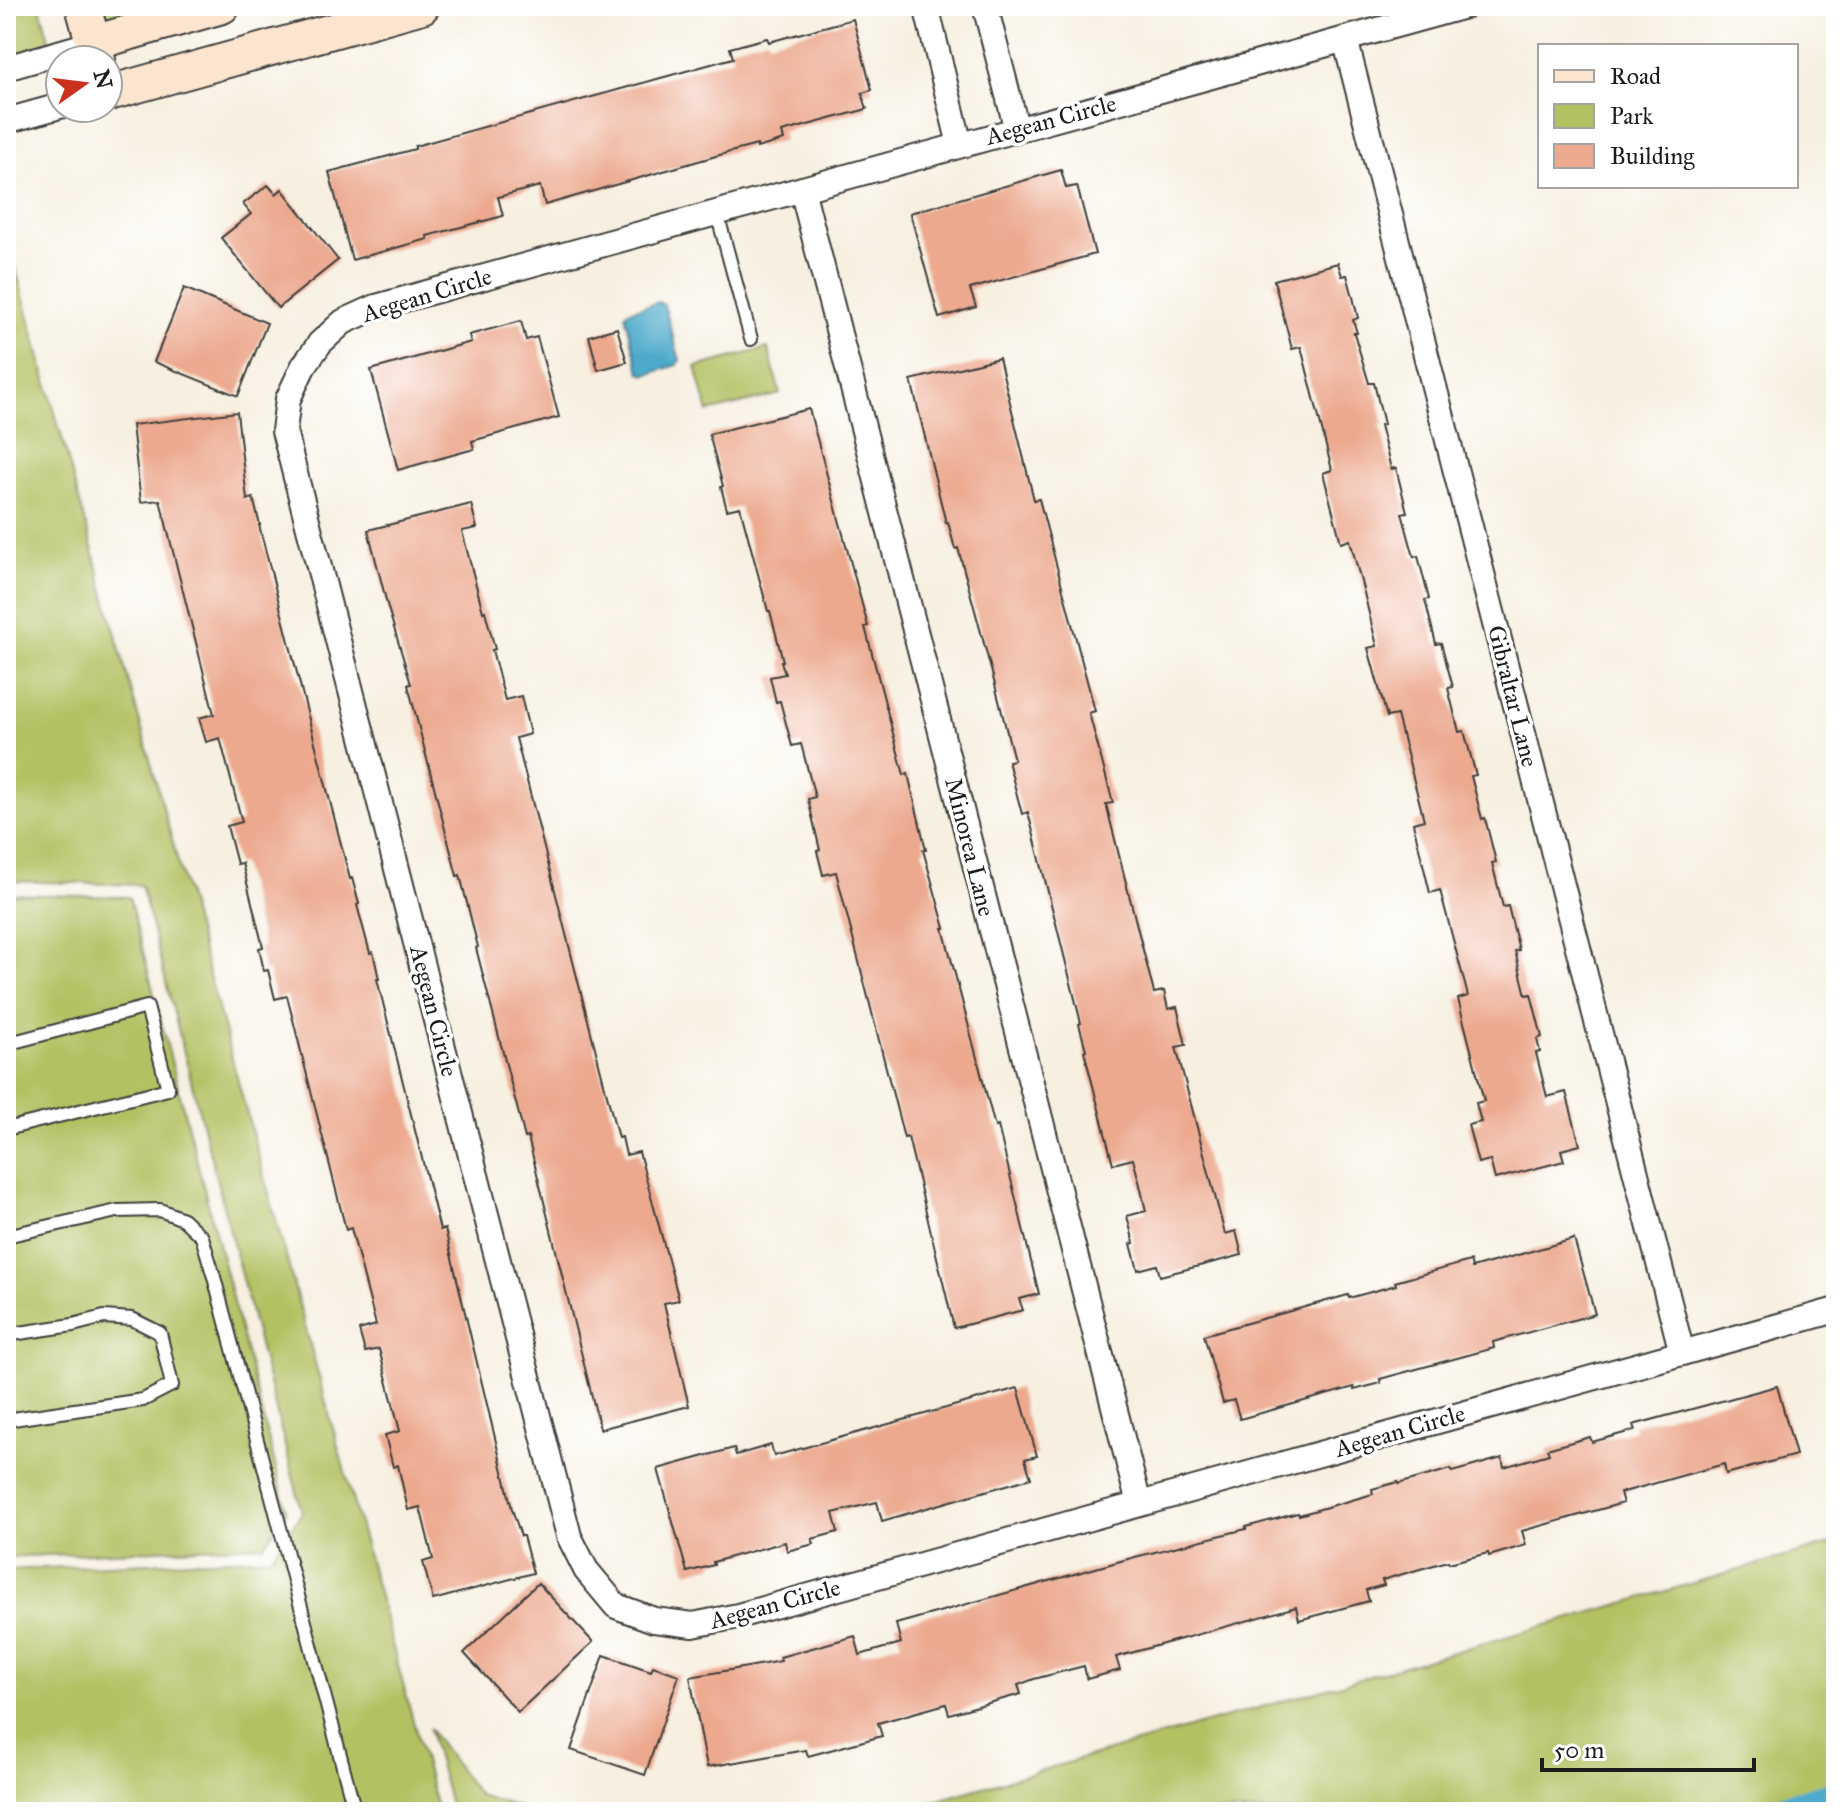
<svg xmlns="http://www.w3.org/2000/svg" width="1842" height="1818" font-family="'IM FELL Great Primer',serif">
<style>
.green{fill:#b4c163;stroke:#686e40;stroke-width:2}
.water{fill:#4daacb;stroke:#346374;stroke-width:2}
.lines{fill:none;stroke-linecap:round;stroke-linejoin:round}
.canal{stroke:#4daacb;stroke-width:30}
.building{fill:#eca98e}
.lane-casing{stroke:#3d3c3a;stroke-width:16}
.street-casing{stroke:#3d3c3a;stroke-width:28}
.secondary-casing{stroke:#3d3c3a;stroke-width:38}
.lane{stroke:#fff;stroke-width:12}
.street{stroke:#fff;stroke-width:24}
.secondary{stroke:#fce5cf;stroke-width:34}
.labels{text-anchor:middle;stroke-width:7;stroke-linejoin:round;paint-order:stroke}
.street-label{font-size:24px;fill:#1c1c1c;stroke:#fff}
</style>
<rect width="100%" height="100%" fill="#fff"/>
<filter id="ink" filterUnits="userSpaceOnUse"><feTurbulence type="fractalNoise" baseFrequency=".0125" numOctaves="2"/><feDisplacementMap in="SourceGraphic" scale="16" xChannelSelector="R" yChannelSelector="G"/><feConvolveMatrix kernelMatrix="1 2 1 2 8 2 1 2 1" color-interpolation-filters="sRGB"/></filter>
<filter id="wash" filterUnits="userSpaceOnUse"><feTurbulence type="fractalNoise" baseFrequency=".006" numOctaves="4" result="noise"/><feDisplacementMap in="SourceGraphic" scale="32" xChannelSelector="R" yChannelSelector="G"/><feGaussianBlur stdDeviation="1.8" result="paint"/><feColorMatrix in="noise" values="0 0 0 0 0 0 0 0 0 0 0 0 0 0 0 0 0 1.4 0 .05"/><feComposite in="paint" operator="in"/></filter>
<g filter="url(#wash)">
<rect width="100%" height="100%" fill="#f7f0e1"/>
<!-- green -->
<g class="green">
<path d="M 6,6 L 40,6 L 53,54 L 6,68 Z"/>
<path d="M 100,6 L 169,6 L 105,24 Z"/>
<path d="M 6,233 L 438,1812 L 6,1812 L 6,1570 L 271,1557 L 302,1512 L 141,885 L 6,881 Z"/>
<path d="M 768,348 L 780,394 L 708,412 L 696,367 Z"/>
<path d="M 6,894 L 129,897 L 287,1511 L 264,1545 L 6,1557 Z"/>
<path d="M 1836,1542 L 1836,1805 L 1810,1812 L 896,1812 Z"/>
<path d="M 429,1728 L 478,1795 L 536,1812 L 452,1812 Z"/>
</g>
<!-- water -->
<path class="water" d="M 658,302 L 664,305 L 680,360 L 677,365 L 646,375 L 640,372 L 625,315 L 628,311 Z"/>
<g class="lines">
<!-- canal -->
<path class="canal" d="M 1776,1812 L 1836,1795"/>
</g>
<g id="blocks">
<!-- building -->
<g class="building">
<path d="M 853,19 L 872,90 L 862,93 L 867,109 L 782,132 L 784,140 L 757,148 L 757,145 L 730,152 L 545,205 L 540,186 L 498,197 L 503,216 L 427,236 L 428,239 L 352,260 L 329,172 L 415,149 L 415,146 L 733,58 L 730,48 L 767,38 L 769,42 Z"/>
<path d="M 1061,170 L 1066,188 L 1077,186 L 1095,254 L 970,289 L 976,307 L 939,318 L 910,213 Z"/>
<path d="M 268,185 L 276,194 L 282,189 L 338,260 L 278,308 L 221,238 L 251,214 L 243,204 Z"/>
<path d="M 1338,263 L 1342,276 L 1347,275 L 1353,297 L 1358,318 L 1353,320 L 1357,333 L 1354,333 L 1369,383 L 1374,383 L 1384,424 L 1380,425 L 1391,469 L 1396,468 L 1407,512 L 1402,513 L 1414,557 L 1418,556 L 1429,599 L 1425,600 L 1436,644 L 1441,643 L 1453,687 L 1448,688 L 1459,732 L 1464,731 L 1476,775 L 1471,776 L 1482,819 L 1485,818 L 1496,862 L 1492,863 L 1503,907 L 1508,906 L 1519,950 L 1515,951 L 1526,995 L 1531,994 L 1542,1037 L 1537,1039 L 1540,1052 L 1536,1053 L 1547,1097 L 1566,1092 L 1580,1145 L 1561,1150 L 1564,1161 L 1495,1179 L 1490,1160 L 1478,1163 L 1468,1125 L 1481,1122 L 1476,1103 L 1484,1101 L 1458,999 L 1468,996 L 1440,890 L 1430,893 L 1413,823 L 1424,820 L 1397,715 L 1387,717 L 1368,648 L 1377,646 L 1364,593 L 1350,540 L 1341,543 L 1323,473 L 1332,470 L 1319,418 L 1301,347 L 1292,349 L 1274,280 Z"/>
<path d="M 184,288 L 267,323 L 238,396 L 154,362 Z"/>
<path d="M 521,321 L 526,340 L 537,337 L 559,417 L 472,441 L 474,449 L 398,470 L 371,370 L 471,342 L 469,335 Z"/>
<path d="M 617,328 L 627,362 L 598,370 L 589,336 Z"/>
<path d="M 999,358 L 1034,500 L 1039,499 L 1095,711 L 1089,713 L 1113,803 L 1106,804 L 1154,993 L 1164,991 L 1168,1009 L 1177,1007 L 1186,1045 L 1176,1047 L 1225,1234 L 1236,1231 L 1242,1255 L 1160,1276 L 1157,1265 L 1138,1270 L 1131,1244 L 1134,1243 L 1127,1216 L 1146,1211 L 1139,1181 L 1133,1159 L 1113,1164 L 1084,1051 L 1086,1050 L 1079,1024 L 1081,1023 L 1041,864 L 1028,812 L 1022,814 L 1008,761 L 1014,760 L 992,673 L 958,548 L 955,549 L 948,522 L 946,523 L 911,380 Z"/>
<path d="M 809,409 L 868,626 L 865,627 L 904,775 L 908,774 L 926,850 L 923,850 L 945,928 L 943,928 L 995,1127 L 998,1126 L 1039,1294 L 1019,1299 L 1023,1310 L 954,1328 L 908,1137 L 904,1138 L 836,872 L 823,875 L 817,851 L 820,850 L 808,799 L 815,797 L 801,744 L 792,746 L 780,701 L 776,702 L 770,677 L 785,674 L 781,661 L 783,661 L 770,611 L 768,611 L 740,507 L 727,510 L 721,487 L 723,486 L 709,434 Z"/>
<path d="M 237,412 L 247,500 L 253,498 L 260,525 L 259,525 L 350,879 L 352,878 L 359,904 L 357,905 L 370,953 L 373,952 L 379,979 L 377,979 L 440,1230 L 445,1229 L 512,1509 L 521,1536 L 523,1536 L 533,1573 L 433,1600 L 423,1562 L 433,1559 L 420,1507 L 408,1510 L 398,1465 L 393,1467 L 385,1435 L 400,1431 L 379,1349 L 365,1352 L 359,1330 L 376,1325 L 351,1228 L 346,1230 L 287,996 L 275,999 L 268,970 L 264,971 L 259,948 L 263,947 L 242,863 L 237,864 L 227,826 L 242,822 L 220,738 L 206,742 L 199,718 L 214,714 L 160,500 L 141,502 L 132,425 Z"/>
<path d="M 471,504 L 477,528 L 462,531 L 483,612 L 485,611 L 495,649 L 492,650 L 505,700 L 521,696 L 530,734 L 516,738 L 618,1138 L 622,1137 L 626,1155 L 639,1152 L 679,1300 L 664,1303 L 689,1406 L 600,1429 L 528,1137 L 525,1138 L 476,948 L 478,947 L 460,875 L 457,876 L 408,685 L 411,684 L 388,608 L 368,530 Z"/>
<path d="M 1574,1239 L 1595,1314 L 1493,1342 L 1494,1348 L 1380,1379 L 1381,1383 L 1354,1390 L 1354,1387 L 1240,1419 L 1234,1400 L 1223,1403 L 1204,1335 L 1348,1295 L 1349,1298 L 1396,1285 L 1395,1282 L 1470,1261 L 1472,1268 Z"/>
<path d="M 1777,1386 L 1796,1455 L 1726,1474 L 1724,1464 L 1620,1493 L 1623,1503 L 1522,1531 L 1526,1545 L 1489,1556 L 1488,1553 L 1449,1563 L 1448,1561 L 1382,1580 L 1384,1585 L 1366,1590 L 1369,1601 L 1299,1620 L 1296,1607 L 1174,1641 L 1116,1657 L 1120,1670 L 1087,1679 L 1084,1666 L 1034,1679 L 1018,1685 L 1021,1694 L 949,1714 L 946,1704 L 878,1723 L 882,1736 L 808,1756 L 806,1750 L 707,1767 L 690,1677 L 781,1661 L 780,1657 L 855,1636 L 860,1655 L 901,1643 L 896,1624 L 1135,1557 L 1246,1529 L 1246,1527 L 1298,1513 L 1299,1515 L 1373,1494 L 1372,1489 L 1398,1482 L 1398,1484 L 1451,1469 L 1452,1472 L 1502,1458 L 1504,1467 L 1549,1454 L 1547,1449 L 1590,1437 L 1592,1442 L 1635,1430 L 1633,1425 Z"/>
<path d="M 1018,1388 L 1037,1456 L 1025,1459 L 1031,1478 L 882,1521 L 877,1502 L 833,1513 L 838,1532 L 812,1539 L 814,1544 L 787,1551 L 785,1542 L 713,1562 L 714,1565 L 687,1572 L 658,1469 L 734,1448 L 736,1455 L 771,1445 L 774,1456 Z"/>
<path d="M 538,1583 L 593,1642 L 518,1712 L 464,1653 Z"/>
<path d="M 604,1655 L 651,1671 L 653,1666 L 679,1675 L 645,1775 L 571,1750 Z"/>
</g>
</g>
</g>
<g filter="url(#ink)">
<use href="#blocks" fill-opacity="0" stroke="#3d3c3a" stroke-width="2"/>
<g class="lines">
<defs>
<g id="lane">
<path d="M 717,213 L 751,339"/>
<path d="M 6,1044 L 147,1007 L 168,1089 L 6,1129"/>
<path d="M 6,1236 L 117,1211 L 160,1210 L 183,1219 L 202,1237 L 214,1277 L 355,1812"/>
<path d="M 6,1335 L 73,1325 L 104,1317 L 132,1319 L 160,1333 L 172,1385 L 143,1400 L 6,1420"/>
</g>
<g id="street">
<path d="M 926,6 L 960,145"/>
<path d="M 985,6 L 1017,130"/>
<path d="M 1465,6 L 376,307 L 343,322 L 320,343 L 303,367 L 288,399 L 284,431 L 569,1536 L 586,1570 L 616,1606 L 654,1620 L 693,1625 L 738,1616 L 1836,1310"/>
<path d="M 1345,39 L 1682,1353"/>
<path d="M 6,68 L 93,43"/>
<path d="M 6,121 L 60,106"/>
<path d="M 802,189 L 1139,1504"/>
</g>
<g id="secondary">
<path d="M 83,6 L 98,60"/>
<path d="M 93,43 L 222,6"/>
<path d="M 108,91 L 109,93 L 422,6"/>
</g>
</defs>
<!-- lane casing -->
<use href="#lane" class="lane-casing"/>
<!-- street casing -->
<use href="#street" class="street-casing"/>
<!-- secondary casing -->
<use href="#secondary" class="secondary-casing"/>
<!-- lane -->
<use href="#lane" class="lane"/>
<!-- street -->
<use href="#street" class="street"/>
<!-- secondary -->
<use href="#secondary" class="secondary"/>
</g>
</g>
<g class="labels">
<!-- street labels -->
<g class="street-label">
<text transform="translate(1051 120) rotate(-15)" y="8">Aegean Circle</text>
<text transform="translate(427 295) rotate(-17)" y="8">Aegean Circle</text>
<text transform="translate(1513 696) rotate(76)" y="8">Gibraltar Lane</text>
<text transform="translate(970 847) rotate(76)" y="8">Minorea Lane</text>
<text transform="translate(434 1011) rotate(76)" y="8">Aegean Circle</text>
<text transform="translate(1400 1431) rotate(-16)" y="8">Aegean Circle</text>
<text transform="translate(775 1604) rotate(-15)" y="8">Aegean Circle</text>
</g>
</g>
<!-- margin -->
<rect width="1842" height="1818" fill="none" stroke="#fff" stroke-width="32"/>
<!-- legend -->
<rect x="1538" y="44" width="260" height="144" fill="#ffffff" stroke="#a4a4a4" stroke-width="2"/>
<rect x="1554" y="70" width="40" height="12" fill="#fce5cf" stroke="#a4a4a4" stroke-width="2"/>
<text x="1610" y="84" font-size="24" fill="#1c1c1c">Road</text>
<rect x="1554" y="104" width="40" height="24" fill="#b4c163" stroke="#a4a4a4" stroke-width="2"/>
<text x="1610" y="124" font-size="24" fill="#1c1c1c">Park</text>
<rect x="1554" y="144" width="40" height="24" fill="#eca98e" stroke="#a4a4a4" stroke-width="2"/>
<text x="1610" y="164" font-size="24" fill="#1c1c1c">Building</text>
<!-- north arrow -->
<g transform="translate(84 84) rotate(76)"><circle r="38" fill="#ffffff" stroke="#a4a4a4" stroke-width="2"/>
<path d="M0-6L14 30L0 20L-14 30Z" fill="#c8321e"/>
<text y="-12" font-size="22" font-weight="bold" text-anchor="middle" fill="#1c1c1c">N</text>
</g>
<!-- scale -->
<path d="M1542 1758v12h212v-12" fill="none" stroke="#1c1c1c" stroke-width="4"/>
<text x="1554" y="1758" font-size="24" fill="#1c1c1c" stroke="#ffffff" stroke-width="6" paint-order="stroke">50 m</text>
</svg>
